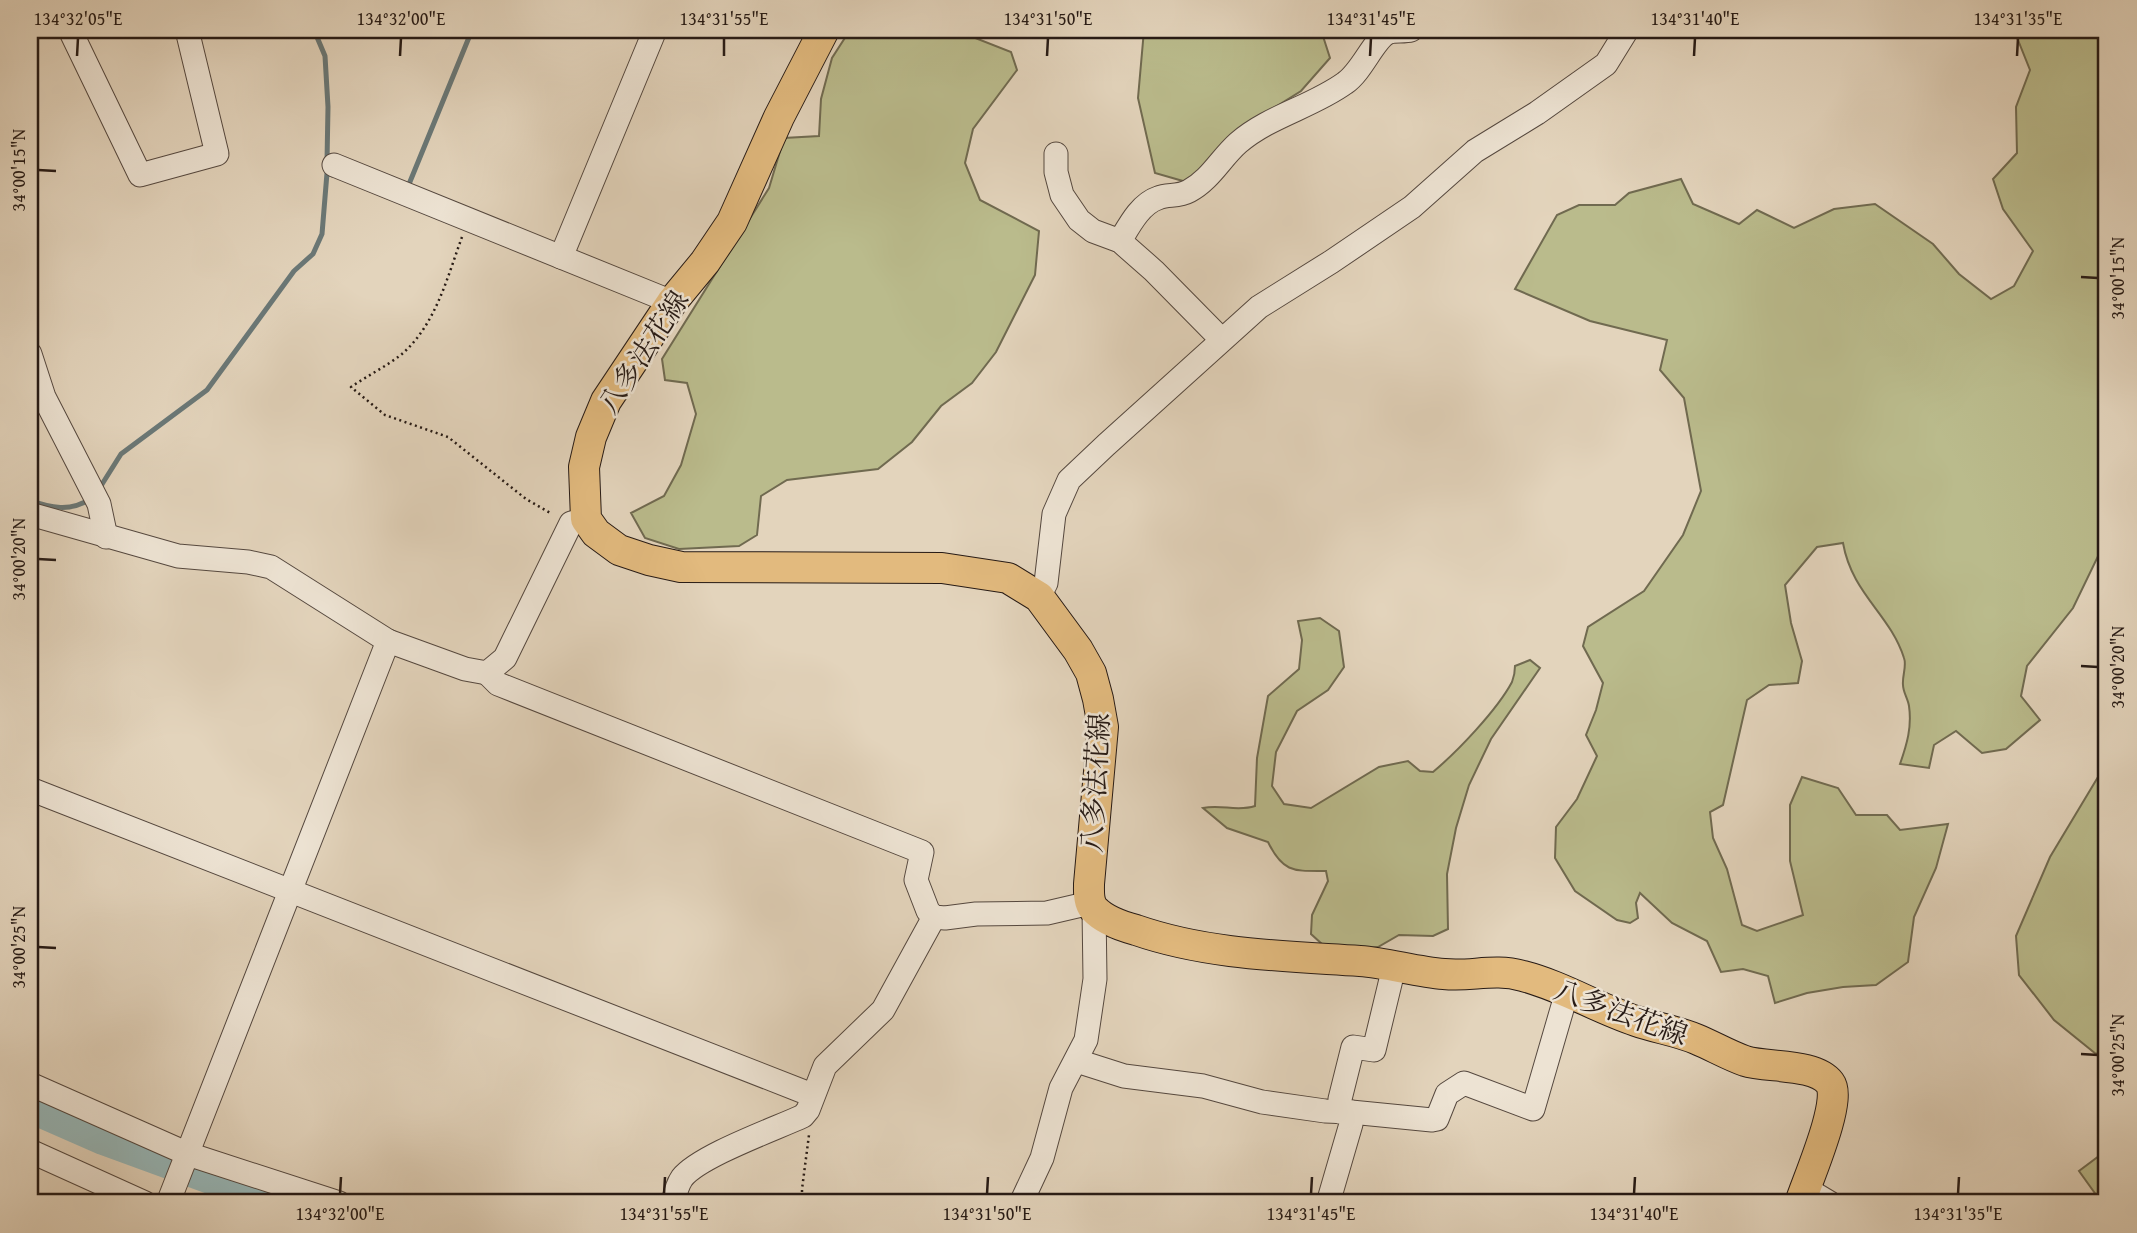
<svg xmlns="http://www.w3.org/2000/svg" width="2137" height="1233" font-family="'Gentium Book Plus','Noto Serif JP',serif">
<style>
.green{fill:#babb8c;stroke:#706a50;stroke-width:2}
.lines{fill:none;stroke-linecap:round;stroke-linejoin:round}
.stream{stroke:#6a7877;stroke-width:5}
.river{stroke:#97b7b8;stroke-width:30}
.minor-casing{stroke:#55483f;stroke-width:25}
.major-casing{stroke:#261a15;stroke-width:32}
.path{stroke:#261a15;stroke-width:2.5;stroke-dasharray:2 3.5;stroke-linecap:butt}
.minor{stroke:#ede3d3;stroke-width:23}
.major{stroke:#e2ba7e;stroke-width:30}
.ticks{fill:none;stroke:#261a15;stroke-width:2.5}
.labels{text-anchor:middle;stroke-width:5;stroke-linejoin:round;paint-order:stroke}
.street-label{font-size:28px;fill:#261a15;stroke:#ede3d3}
.neatline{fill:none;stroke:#261a15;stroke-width:2.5}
.ticks-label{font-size:18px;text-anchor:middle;fill:#261a15}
</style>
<rect width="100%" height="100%" fill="#e3d4bc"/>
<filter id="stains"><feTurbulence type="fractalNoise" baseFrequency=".00286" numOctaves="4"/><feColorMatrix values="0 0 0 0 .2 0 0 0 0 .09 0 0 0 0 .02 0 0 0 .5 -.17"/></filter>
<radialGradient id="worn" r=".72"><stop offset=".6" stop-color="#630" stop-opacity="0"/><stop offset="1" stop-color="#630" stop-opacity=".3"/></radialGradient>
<!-- green -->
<g class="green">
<path d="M 850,30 L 955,30 L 1011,52 L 1017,70 L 973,129 L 965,163 L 980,200 L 1039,231 L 1035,275 L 996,352 L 972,383 L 941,406 L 912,442 L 878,469 L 787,480 L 761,496 L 757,535 L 739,546 L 679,549 L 645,538 L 631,513 L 664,496 L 681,465 L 696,414 L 687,383 L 665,380 L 662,359 L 769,188 L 784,138 L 819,136 L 821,99 L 832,58 Z"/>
<path d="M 1144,30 L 1321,30 L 1330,58 L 1301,91 L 1236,132 L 1190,183 L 1155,173 L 1138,98 Z"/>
<path d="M 2014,30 L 2107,30 L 2107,555 L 2100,552 L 2073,608 L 2027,666 L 2021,696 L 2040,720 L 2006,749 L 1982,753 L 1956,731 L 1934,745 L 1929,768 L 1900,764 C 1907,744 1912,727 1909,706 C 1908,699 1903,692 1903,685 C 1902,676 1907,666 1904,658 C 1890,614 1852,594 1843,543 L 1817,547 L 1785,585 L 1791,623 L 1802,661 L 1798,683 L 1769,685 L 1747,700 L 1723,805 L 1710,812 L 1713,838 L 1727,869 L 1742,925 L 1757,931 L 1803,915 L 1790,861 L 1790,805 L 1802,777 L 1838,788 L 1856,815 L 1887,815 L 1900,830 L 1948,824 L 1936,868 L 1914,917 L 1908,962 L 1876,985 L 1843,987 L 1807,993 L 1775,1003 L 1768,976 L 1743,969 L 1721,972 L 1707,941 L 1672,923 L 1640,893 L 1636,903 L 1638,918 L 1630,923 L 1617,920 L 1575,891 L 1555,858 L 1556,827 L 1577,799 L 1597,756 L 1586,735 L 1596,710 L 1603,683 L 1583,646 L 1588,627 L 1644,591 L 1683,535 L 1701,491 L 1684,398 L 1660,370 L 1667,340 L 1590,321 L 1515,289 L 1557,215 L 1579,205 L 1615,205 L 1629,193 L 1681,179 L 1693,204 L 1739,224 L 1757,210 L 1794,228 L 1834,209 L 1875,204 L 1933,244 L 1959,274 L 1991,299 L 2014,286 L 2033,251 L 2003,209 L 1993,179 L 2017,153 L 2016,107 L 2030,70 Z"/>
<path d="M 1320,618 L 1339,631 L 1344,667 L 1328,690 L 1297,711 L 1276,752 L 1272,786 L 1284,804 L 1311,808 L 1379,767 L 1408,761 L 1420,771 L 1433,772 C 1458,751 1497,710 1512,682 C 1514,677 1515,671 1515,666 L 1530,660 L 1540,668 L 1491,739 L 1469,785 L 1456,828 L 1447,874 L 1448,929 L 1433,936 L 1399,935 L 1378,947 L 1351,949 L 1322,944 L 1311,934 L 1312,915 L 1328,881 L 1326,871 C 1294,871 1283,873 1268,842 L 1227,828 L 1203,808 C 1221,804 1237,812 1255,806 L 1257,758 L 1268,696 L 1299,669 L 1302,640 L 1298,621 Z"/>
<path d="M 2107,762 L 2107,1047 L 2096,1054 L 2054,1020 L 2019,975 L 2016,936 L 2050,857 Z"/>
<path d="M 2107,1150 L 2107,1203 L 2102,1203 L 2079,1171 Z"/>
</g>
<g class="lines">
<!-- stream -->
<g class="stream">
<path d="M 314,30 L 325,56 L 328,107 L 327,161"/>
<path d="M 407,189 L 472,30"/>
<path d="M 99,489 L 121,454 L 207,390 L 294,271 L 313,254 L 322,234 L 327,173 L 332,175"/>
<path d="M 30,500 C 50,508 71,512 90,499"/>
</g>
<!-- river -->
<path class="river" d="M 30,1108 L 103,1140 L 276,1203"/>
<defs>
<g id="minor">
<path d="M 70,30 L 140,175 L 217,154 L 187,30"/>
<path d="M 1056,154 L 1056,172 L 1062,195 L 1079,220 L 1093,231 L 1120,241 L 1154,271 L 1221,339"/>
<path d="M 334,165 L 672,302"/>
<path d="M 1120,241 C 1129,226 1140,204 1158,198 C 1168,194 1178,197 1189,191 C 1210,180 1221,158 1238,143 C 1269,116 1312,107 1345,83 C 1363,71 1375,36 1390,32 C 1396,30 1404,32 1411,30"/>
<path d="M 561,257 L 655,30"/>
<path d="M 30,354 L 44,397 L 99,504 L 106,537"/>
<path d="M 30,514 L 178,556 L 248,562 L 271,567 L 388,641 L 465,669 L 487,673 L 505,658 L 571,523 L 586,519"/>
<path d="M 1039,597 L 1046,583 L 1054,514 L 1069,480 L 1106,445 L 1259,307 L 1331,262 L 1412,207 L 1475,151 L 1537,113 L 1606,64 L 1627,30"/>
<path d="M 487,673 L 498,684 L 922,852 L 916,880 L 928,911 L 934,917 L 945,918 L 976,914 L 1047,913 L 1090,903"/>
<path d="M 30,789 L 812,1095"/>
<path d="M 1077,1061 L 1124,1076 L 1203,1086 L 1262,1102 L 1325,1111 L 1351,1112"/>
<path d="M 30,1084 L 188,1154 L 339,1203"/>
<path d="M 1340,1112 L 1340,1099 L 1353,1047 L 1374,1050 L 1394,967"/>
<path d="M 30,1151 L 145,1203"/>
<path d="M 1805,1188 L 1830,1203"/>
<path d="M 168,1203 L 388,641"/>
<path d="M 673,1203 C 675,1194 677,1185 682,1178 C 699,1156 775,1129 803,1116 L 808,1110 L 825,1066 L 883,1010 L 934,917"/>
<path d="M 1021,1203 L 1042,1158 L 1061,1088 L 1086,1040 L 1095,979 L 1094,909"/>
<path d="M 1328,1203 L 1351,1124 L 1351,1112 L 1432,1120 L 1437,1119 L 1447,1094 L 1464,1083 L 1533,1109 L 1567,992"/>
</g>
<path id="major" d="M 824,30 L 779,117 L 732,222 L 705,262 L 672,302 L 606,401 L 591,437 L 584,467 L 586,519 L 596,533 L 619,550 L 649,560 L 681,567 L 942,568 L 1008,578 L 1039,597 L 1078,650 L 1091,673 L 1098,699 L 1103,727 L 1089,884 C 1089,892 1088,902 1094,909 C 1104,920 1121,926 1136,930 C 1208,955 1285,956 1360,961 C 1388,963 1416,972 1444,974 C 1471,977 1494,968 1523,976 C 1562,986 1597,1008 1636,1021 C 1656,1028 1677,1031 1696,1039 C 1713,1046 1728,1055 1745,1061 C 1767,1068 1815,1063 1830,1083 C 1843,1100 1807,1181 1800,1203"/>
</defs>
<!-- minor casing -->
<use href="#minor" class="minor-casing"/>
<!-- major casing -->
<use href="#major" class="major-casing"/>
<!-- path -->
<g class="path">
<path d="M 462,237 C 447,278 436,324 402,354 C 387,366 367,376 351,387 L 385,415 L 448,437 L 526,499 L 552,514"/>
<path d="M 802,1203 L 802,1189 L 809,1135"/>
</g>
<!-- minor -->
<use href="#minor" class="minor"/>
<!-- major -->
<use href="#major" class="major"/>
</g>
<!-- ticks -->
<path class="ticks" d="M 77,56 L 78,38M 400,56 L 401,38M 724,56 L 724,38M 1047,56 L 1048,38M 1370,56 L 1371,38M 1694,56 L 1695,38M 2017,56 L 2018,38M 38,170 L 56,171M 2081,277 L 2098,278M 38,559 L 56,560M 2081,666 L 2098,667M 38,947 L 56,948M 2081,1054 L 2098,1055M 340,1194 L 341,1177M 664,1194 L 665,1177M 987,1194 L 988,1177M 1311,1194 L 1312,1177M 1634,1194 L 1635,1177M 1958,1194 L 1959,1177"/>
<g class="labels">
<!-- street labels -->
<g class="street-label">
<text transform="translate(643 352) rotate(-57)" y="10">八多法花線</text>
<text transform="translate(1095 783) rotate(-87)" y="10">八多法花線</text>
<text transform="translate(1621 1012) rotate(20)" y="10">八多法花線</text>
</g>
</g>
<!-- margin -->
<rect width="2137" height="1233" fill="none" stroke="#e3d4bc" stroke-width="77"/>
<rect x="38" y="38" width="2060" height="1156" class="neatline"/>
<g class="ticks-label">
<text x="78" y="25">134°32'05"E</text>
<text x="401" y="25">134°32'00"E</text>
<text x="724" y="25">134°31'55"E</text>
<text x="1048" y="25">134°31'50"E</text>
<text x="1371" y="25">134°31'45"E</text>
<text x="1695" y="25">134°31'40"E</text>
<text x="2018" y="25">134°31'35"E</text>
<text transform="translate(19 170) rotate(-90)" y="6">34°00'15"N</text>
<text transform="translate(2118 278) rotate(-90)" y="6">34°00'15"N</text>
<text transform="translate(19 559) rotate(-90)" y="6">34°00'20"N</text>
<text transform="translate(2118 667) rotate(-90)" y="6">34°00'20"N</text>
<text transform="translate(19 947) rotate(-90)" y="6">34°00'25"N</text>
<text transform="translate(2118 1055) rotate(-90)" y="6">34°00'25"N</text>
<text x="340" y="1220">134°32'00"E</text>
<text x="664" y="1220">134°31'55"E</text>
<text x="987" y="1220">134°31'50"E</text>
<text x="1311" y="1220">134°31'45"E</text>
<text x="1634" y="1220">134°31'40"E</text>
<text x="1958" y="1220">134°31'35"E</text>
</g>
<rect width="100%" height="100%" filter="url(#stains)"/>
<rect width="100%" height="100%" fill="url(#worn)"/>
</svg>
